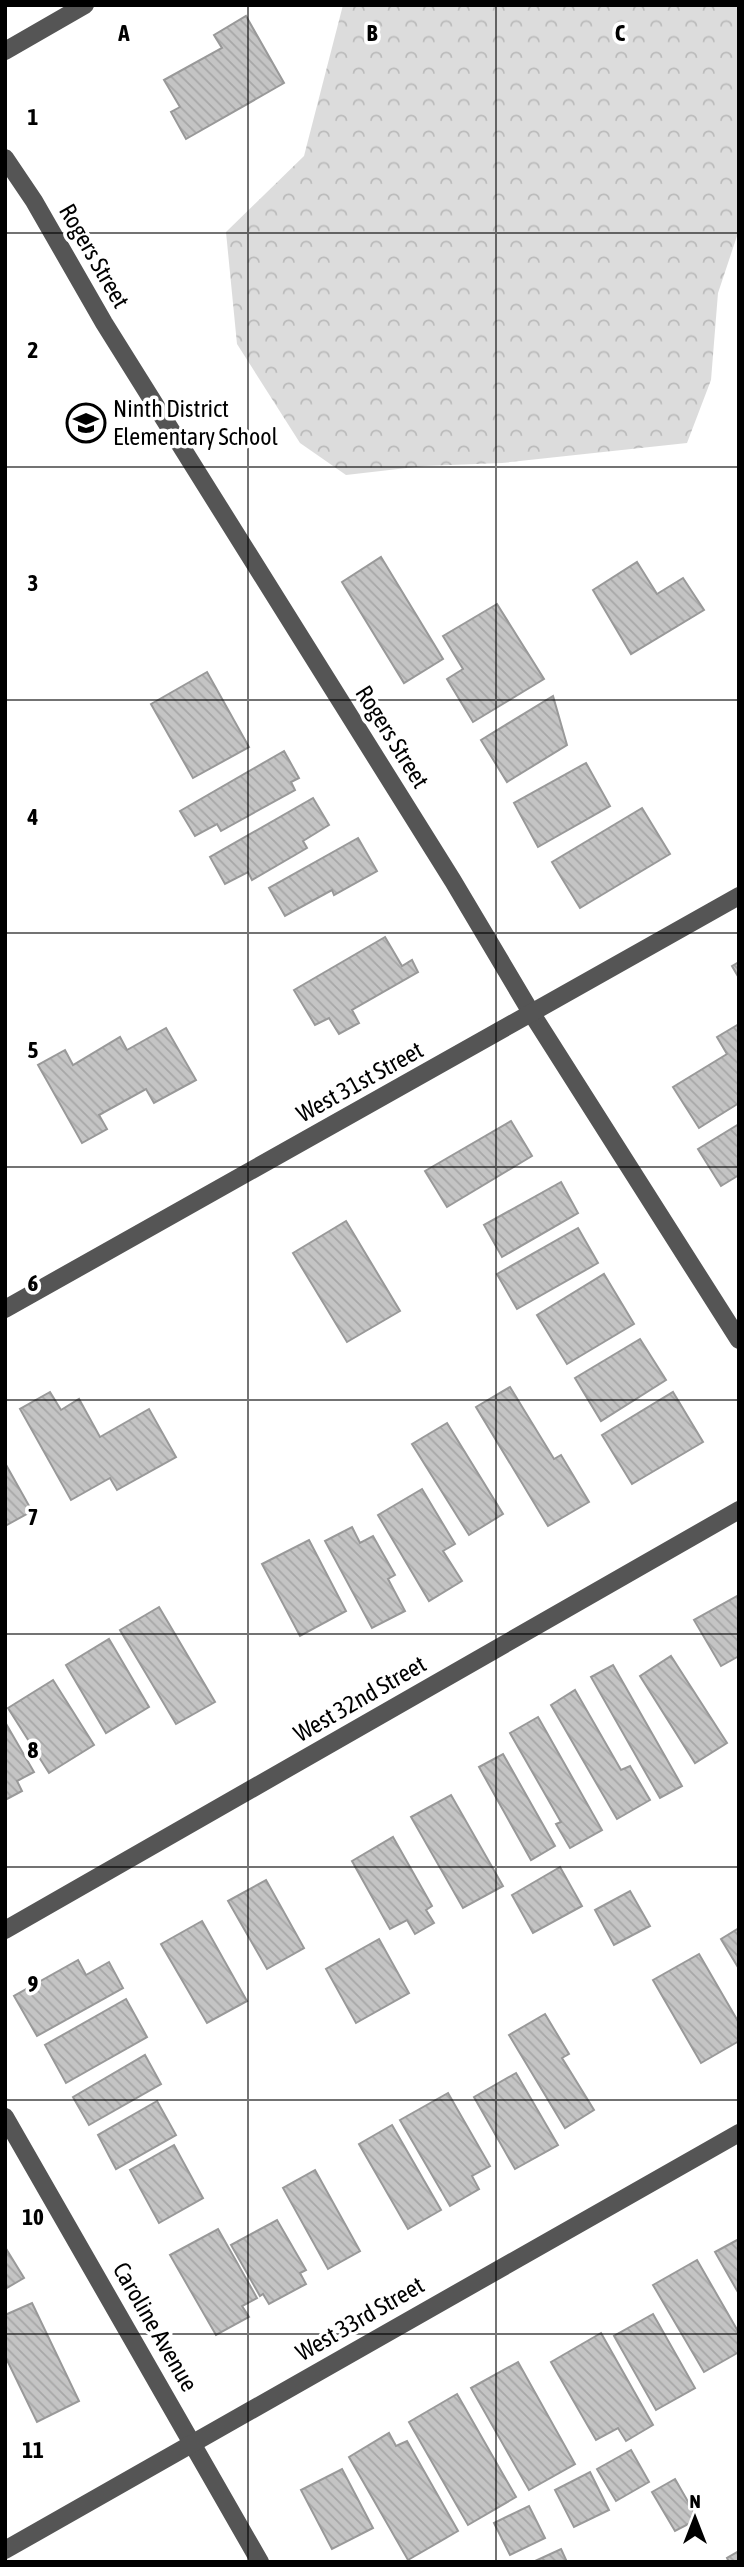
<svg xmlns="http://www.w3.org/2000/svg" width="744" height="2567" font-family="'Asap Condensed',sans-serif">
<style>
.forest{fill:url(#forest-crowns)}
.building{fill:url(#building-back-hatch);stroke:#999;stroke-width:2}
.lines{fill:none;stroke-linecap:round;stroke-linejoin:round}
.minor{stroke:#555;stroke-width:18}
.grid{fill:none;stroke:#000;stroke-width:2;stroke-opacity:0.55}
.labels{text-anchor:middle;stroke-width:7;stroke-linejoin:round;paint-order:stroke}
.street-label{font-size:24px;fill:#000;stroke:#fff}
.poi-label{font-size:24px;fill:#000;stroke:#fff;text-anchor:start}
.grid-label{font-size:23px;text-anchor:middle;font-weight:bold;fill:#000;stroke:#fff;stroke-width:7;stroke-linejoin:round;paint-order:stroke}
</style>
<defs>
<pattern id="forest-crowns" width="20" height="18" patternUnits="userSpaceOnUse" patternTransform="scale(1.75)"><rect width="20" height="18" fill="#dcdcdc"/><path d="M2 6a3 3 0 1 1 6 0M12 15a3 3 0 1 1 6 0" fill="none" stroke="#bbb"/></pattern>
<pattern id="building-back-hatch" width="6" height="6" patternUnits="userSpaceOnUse" patternTransform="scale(1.75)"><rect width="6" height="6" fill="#c4c4c4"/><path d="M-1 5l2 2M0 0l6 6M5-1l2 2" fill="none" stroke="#a7a7a7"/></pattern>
</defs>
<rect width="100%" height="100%" fill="#fff"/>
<!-- forest -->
<path class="forest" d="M 343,5 L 739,5 L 739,230 L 718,293 L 711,380 L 687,443 L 502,463 L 424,466 L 346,475 L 300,443 L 237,344 L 226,232 L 304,156 Z"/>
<!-- building -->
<g class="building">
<path d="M 246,16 L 284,83 L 186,139 L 171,112 L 180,107 L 164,80 L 222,48 L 214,35 Z"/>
<path d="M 381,557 L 443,659 L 404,683 L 342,582 Z"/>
<path d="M 637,562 L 657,594 L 683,578 L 704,610 L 631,654 L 593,590 Z"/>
<path d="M 497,604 L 544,679 L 473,722 L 447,679 L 463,669 L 443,636 Z"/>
<path d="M 207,672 L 249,747 L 193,778 L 151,704 Z"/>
<path d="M 553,696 L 567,745 L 507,782 L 481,740 Z"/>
<path d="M 284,751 L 299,778 L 291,782 L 295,790 L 221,831 L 217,824 L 195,836 L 180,811 Z"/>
<path d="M 586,763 L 610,806 L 538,847 L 514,803 Z"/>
<path d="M 313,798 L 329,825 L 303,841 L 307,848 L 252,880 L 248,872 L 225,884 L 210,857 Z"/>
<path d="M 642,808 L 670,854 L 580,908 L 552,862 Z"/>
<path d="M 358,838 L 377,871 L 334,895 L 332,890 L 285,916 L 269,888 Z"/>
<path d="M 385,937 L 402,966 L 412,960 L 418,972 L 352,1010 L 359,1023 L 339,1034 L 329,1018 L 315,1025 L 294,990 Z"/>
<path d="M 739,962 L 739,978 L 732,966 Z"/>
<path d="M 739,1024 L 739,1103 L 699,1128 L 673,1087 L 727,1054 L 717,1037 Z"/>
<path d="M 166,1028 L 196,1080 L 154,1103 L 146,1089 L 99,1115 L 107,1129 L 82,1143 L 38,1065 L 65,1050 L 73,1065 L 120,1037 L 127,1050 Z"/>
<path d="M 511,1121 L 532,1156 L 447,1207 L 425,1171 Z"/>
<path d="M 739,1124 L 739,1175 L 721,1186 L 698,1149 Z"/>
<path d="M 561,1182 L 578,1213 L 502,1257 L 484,1225 Z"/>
<path d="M 346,1221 L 400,1311 L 347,1342 L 293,1253 Z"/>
<path d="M 578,1228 L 598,1263 L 517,1309 L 497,1274 Z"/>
<path d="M 604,1274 L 634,1324 L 567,1364 L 537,1315 Z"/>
<path d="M 640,1339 L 666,1380 L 601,1421 L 575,1378 Z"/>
<path d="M 510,1387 L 554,1459 L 561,1455 L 589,1502 L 548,1526 L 476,1407 Z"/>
<path d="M 50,1392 L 61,1410 L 79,1399 L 100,1437 L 149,1409 L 176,1457 L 117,1490 L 110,1478 L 71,1500 L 20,1409 Z"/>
<path d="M 673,1392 L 703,1442 L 632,1484 L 602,1435 Z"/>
<path d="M 447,1423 L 503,1514 L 469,1535 L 412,1444 Z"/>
<path d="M 5,1463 L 32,1511 L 5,1526 Z"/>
<path d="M 422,1489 L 455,1544 L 443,1551 L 462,1581 L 429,1601 L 378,1515 Z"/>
<path d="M 352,1527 L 360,1543 L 373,1536 L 395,1575 L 388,1579 L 405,1611 L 372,1628 L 325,1541 Z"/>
<path d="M 309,1540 L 346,1611 L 300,1636 L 262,1564 Z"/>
<path d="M 739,1595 L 739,1656 L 721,1666 L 694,1620 Z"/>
<path d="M 159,1607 L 215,1702 L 176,1724 L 120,1630 Z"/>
<path d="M 109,1639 L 149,1707 L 106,1733 L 66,1665 Z"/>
<path d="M 671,1656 L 727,1743 L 695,1763 L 640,1676 Z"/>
<path d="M 613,1665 L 682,1786 L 660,1798 L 591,1677 Z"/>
<path d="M 53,1680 L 94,1745 L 49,1773 L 8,1708 Z"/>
<path d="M 575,1690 L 621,1770 L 630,1766 L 650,1800 L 617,1819 L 551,1705 Z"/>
<path d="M 538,1717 L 602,1830 L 570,1848 L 556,1824 L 561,1822 L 510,1733 Z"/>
<path d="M 5,1722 L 34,1772 L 17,1781 L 22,1791 L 5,1800 Z"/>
<path d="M 503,1754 L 555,1846 L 531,1860 L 479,1767 Z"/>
<path d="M 451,1795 L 503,1886 L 463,1908 L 411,1817 Z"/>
<path d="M 393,1837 L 432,1906 L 426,1910 L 434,1923 L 415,1934 L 407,1920 L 390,1929 L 352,1861 Z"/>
<path d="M 560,1867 L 582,1906 L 533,1933 L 512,1895 Z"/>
<path d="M 266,1880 L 304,1948 L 267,1969 L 228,1901 Z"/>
<path d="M 630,1891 L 650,1926 L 614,1945 L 595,1910 Z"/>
<path d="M 202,1921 L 247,2001 L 207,2023 L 161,1944 Z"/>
<path d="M 739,1928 L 739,1969 L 721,1939 Z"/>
<path d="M 379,1939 L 409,1993 L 356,2023 L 326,1969 Z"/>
<path d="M 699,1954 L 739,2023 L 739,2041 L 701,2063 L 653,1980 Z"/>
<path d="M 78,1960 L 86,1975 L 109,1962 L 123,1988 L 37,2036 L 14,1996 Z"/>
<path d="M 126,1999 L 147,2037 L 66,2083 L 45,2045 Z"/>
<path d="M 545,2014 L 569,2054 L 562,2058 L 594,2110 L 565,2128 L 509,2035 Z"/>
<path d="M 145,2055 L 161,2084 L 89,2125 L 73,2097 Z"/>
<path d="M 516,2073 L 558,2145 L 515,2169 L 474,2097 Z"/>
<path d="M 448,2093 L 490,2166 L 472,2176 L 479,2189 L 450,2206 L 400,2120 Z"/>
<path d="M 157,2101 L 176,2135 L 116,2169 L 98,2135 Z"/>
<path d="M 392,2125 L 441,2210 L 408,2229 L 359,2144 Z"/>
<path d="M 174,2145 L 203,2198 L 159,2223 L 130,2170 Z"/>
<path d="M 315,2170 L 360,2251 L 328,2269 L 283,2188 Z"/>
<path d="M 277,2220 L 306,2270 L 300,2273 L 306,2284 L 269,2304 L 263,2294 L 260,2296 L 231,2245 Z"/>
<path d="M 218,2229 L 257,2298 L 242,2306 L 249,2317 L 216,2335 L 170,2255 Z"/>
<path d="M 739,2239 L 739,2294 L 715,2252 Z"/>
<path d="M 5,2247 L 24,2278 L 5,2289 Z"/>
<path d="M 697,2260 L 739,2333 L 739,2352 L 704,2372 L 653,2285 Z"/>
<path d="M 32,2303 L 79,2401 L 37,2422 L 5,2356 L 5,2315 Z"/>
<path d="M 653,2314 L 695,2388 L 656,2410 L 614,2336 Z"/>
<path d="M 601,2333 L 653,2425 L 626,2441 L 618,2428 L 596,2440 L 551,2362 Z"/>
<path d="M 518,2362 L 575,2464 L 529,2490 L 471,2388 Z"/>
<path d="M 457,2394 L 516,2497 L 468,2525 L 409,2422 Z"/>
<path d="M 389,2433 L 396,2446 L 407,2441 L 458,2531 L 408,2560 L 349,2457 Z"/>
<path d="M 631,2450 L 649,2482 L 616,2501 L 597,2469 Z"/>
<path d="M 342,2469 L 373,2528 L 332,2549 L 301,2490 Z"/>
<path d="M 590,2472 L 609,2510 L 574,2527 L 555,2490 Z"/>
<path d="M 675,2479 L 698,2519 L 675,2531 L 652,2492 Z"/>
<path d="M 529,2506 L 545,2538 L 510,2555 L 494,2523 Z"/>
<path d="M 561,2549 L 567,2562 L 533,2562 Z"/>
<path d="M 739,2551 L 739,2562 L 729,2562 L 727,2558 Z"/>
</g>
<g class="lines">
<!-- minor -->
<g class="minor">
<path d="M 5,51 L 85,5"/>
<path d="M 5,158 L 34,201 L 104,323 L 453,881 L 532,1014 L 739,1340"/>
<path d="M 5,1309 L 739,896"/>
<path d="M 5,1930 L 739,1510"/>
<path d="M 5,2117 L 260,2562"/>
<path d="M 5,2550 L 739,2133"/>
</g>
</g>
<!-- grid -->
<path class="grid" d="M 248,5 L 248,2562M 496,5 L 496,2562M 5,233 L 739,233M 5,467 L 739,467M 5,700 L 739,700M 5,933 L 739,933M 5,1167 L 739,1167M 5,1400 L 739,1400M 5,1634 L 739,1634M 5,1867 L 739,1867M 5,2100 L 739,2100M 5,2334 L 739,2334"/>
<!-- icons -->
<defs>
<symbol id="school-ring" viewBox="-11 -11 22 22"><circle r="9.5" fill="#fff" stroke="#000" stroke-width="1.5"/><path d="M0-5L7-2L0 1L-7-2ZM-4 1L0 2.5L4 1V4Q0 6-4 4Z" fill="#000"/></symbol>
</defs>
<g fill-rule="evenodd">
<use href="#school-ring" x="64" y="401" width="44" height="44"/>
</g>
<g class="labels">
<!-- street labels -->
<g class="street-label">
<text transform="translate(94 256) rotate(60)" y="8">Rogers Street</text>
<text transform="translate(392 737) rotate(58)" y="8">Rogers Street</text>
<text transform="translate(360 1082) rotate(-29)" y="8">West 31st Street</text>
<text transform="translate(360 1699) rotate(-30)" y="8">West 32nd Street</text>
<text transform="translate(360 2319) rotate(-30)" y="8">West 33rd Street</text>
<text transform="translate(155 2327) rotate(60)" y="8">Caroline Avenue</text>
</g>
<!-- poi labels -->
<g class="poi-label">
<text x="113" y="417">Ninth District<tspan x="113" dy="28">Elementary School</tspan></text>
</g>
</g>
<g class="grid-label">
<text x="124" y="41">A</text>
<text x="372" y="41">B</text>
<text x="620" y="41">C</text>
<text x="33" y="125">1</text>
<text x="33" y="358">2</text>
<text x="33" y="591">3</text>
<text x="33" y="825">4</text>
<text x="33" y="1058">5</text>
<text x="33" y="1291">6</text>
<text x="33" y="1525">7</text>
<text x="33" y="1758">8</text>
<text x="33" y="1992">9</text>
<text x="33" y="2225">10</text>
<text x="33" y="2458">11</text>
</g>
<!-- border -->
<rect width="744" height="2567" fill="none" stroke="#000000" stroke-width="14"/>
<!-- north arrow -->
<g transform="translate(695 2518)" stroke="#ffffff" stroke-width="5" paint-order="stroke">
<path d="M0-5L12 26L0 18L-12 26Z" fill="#000000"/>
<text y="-10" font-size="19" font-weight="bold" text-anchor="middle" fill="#000000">N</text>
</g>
</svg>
